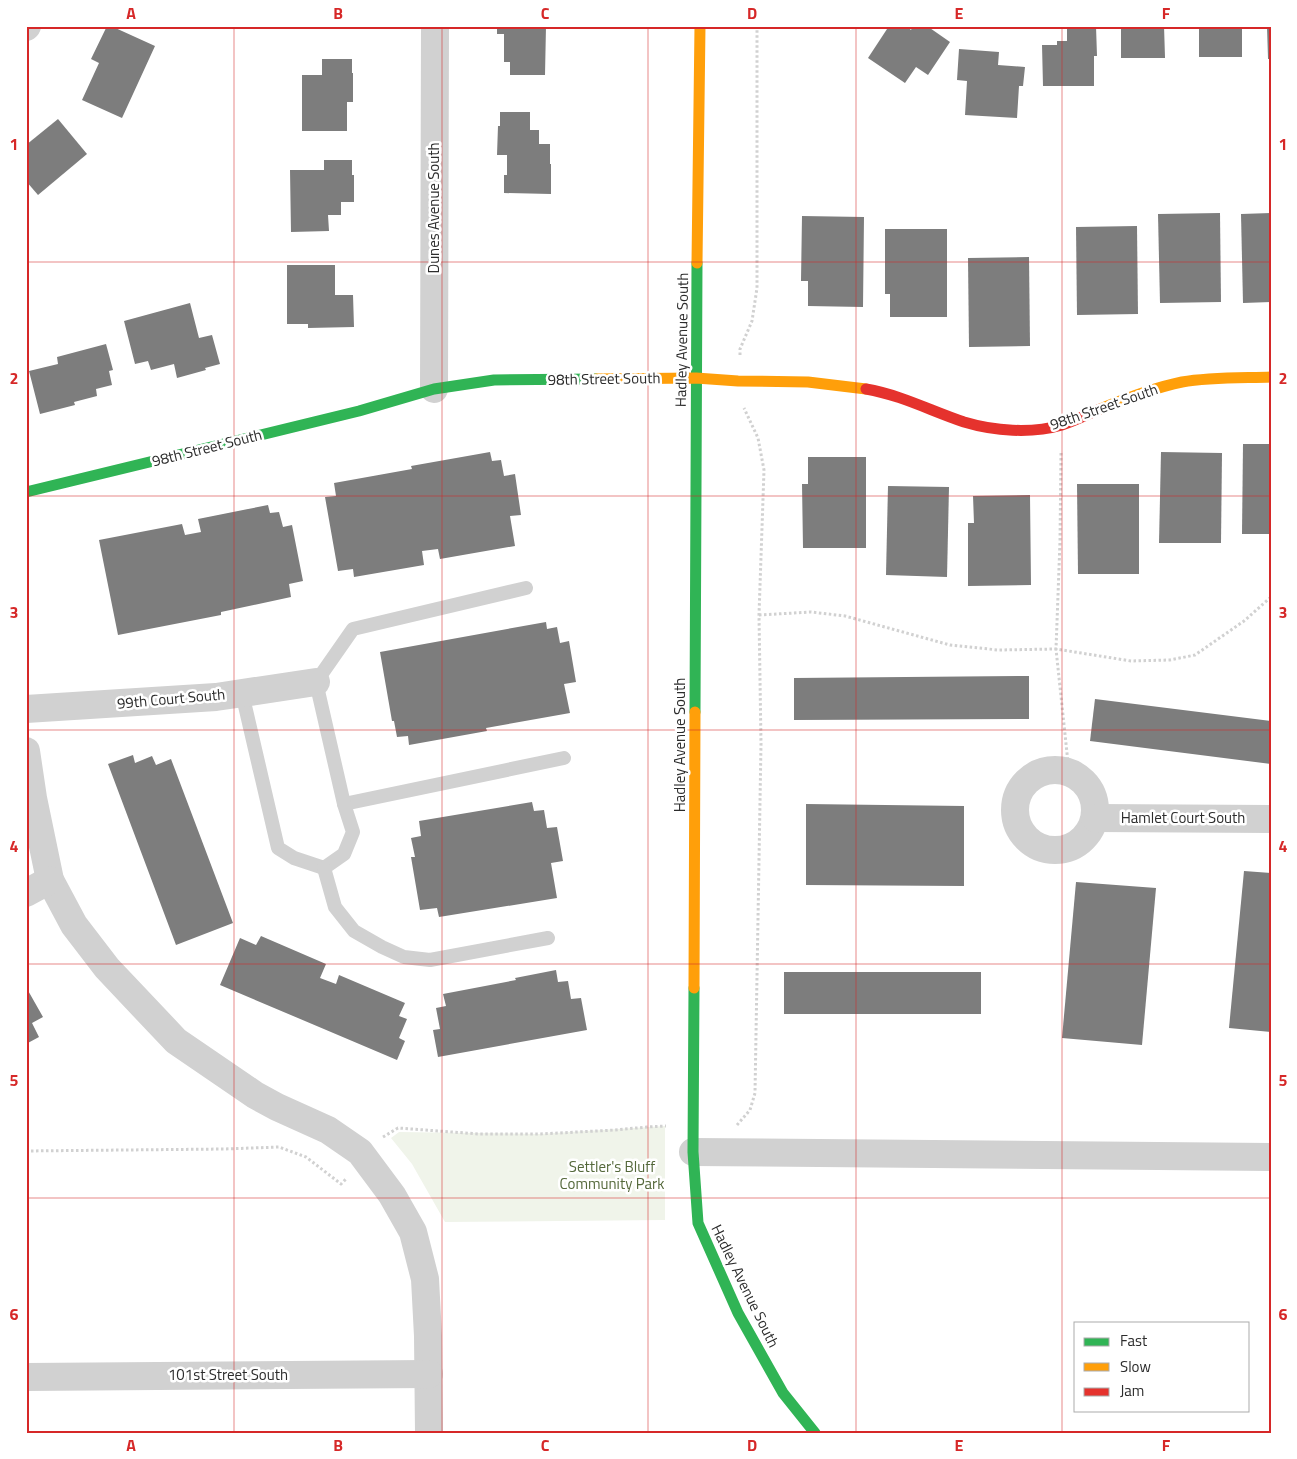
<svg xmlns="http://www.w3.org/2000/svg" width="1297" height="1459" font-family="'Titillium Web',sans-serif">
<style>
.green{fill:#f0f4ea}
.building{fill:#7d7d7d}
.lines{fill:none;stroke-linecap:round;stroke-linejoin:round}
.path{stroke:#d1d1d1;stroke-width:3;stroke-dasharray:2.5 2.5;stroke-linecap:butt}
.lane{stroke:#d1d1d1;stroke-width:14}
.street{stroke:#d1d1d1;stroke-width:28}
.fast{stroke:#30b455;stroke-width:11}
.slow{stroke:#ff9f0a;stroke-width:11}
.jam{stroke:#e5322d;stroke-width:11}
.grid{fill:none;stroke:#d62828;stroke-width:1;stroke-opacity:0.55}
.labels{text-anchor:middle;stroke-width:5;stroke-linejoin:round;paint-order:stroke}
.street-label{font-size:15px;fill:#2c2c2c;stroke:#fff}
.park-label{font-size:15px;fill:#54683a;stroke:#fff}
.neatline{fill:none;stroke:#d62828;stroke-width:2}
.grid-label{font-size:16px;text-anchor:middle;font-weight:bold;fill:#d62828}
</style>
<rect width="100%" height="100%" fill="#fff"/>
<!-- green -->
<path class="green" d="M 665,1126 L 665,1220 L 445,1222 L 412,1164 L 391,1138 L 399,1132 L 540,1134 Z"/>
<!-- building -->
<g class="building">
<path d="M 107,26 L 111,26 L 155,46 L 122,118 L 82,100 L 99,63 L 91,59 Z"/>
<path d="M 497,26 L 546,26 L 545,75 L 510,75 L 510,62 L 504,62 L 504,34 L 497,34 Z"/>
<path d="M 889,26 L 906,26 L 911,30 L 913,26 L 927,26 L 950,42 L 928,75 L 916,67 L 905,83 L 868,58 Z"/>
<path d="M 1067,26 L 1096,26 L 1097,56 L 1094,56 L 1094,86 L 1043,86 L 1042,45 L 1057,45 L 1057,41 L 1067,41 Z"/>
<path d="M 1121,26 L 1164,26 L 1165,58 L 1121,58 Z"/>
<rect x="1199" y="26" width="43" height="31"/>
<path d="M 1267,26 L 1271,26 L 1271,59 L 1268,59 Z"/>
<path d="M 959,49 L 999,52 L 998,65 L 1025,67 L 1023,86 L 1019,86 L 1017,118 L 965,115 L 967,81 L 957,80 Z"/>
<path d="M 322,59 L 352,59 L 352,73 L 353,73 L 353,102 L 347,102 L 347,131 L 302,131 L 302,75 L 322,75 Z"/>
<path d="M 500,112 L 530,112 L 530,130 L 539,130 L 539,144 L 550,144 L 550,164 L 551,164 L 551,194 L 504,193 L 504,175 L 507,175 L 507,155 L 497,155 L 498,126 L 500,126 Z"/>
<path d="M 58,119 L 87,154 L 38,195 L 26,181 L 26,145 Z"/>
<path d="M 324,160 L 352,160 L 352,175 L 354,175 L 354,202 L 341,202 L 341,215 L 328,215 L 329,231 L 291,232 L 290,170 L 324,170 Z"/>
<path d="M 1220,213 L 1221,302 L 1160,303 L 1158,214 Z"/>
<path d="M 1271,213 L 1271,302 L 1243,303 L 1241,214 Z"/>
<path d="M 802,216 L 864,217 L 863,307 L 808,306 L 808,281 L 801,281 Z"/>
<path d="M 1137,226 L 1138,314 L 1077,315 L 1076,227 Z"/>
<path d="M 885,229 L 947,229 L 947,317 L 890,317 L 890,294 L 885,294 Z"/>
<path d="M 1029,257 L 1030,346 L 969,347 L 968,258 Z"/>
<path d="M 287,265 L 335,265 L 335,295 L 353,295 L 354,327 L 308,328 L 308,324 L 287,324 Z"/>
<path d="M 190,303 L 199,338 L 212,335 L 220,364 L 205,368 L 206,370 L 177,378 L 174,364 L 151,370 L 148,361 L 135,364 L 124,321 Z"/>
<path d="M 106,344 L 113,370 L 109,371 L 112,385 L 96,389 L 97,396 L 74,402 L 75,405 L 40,414 L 29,371 L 58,364 L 57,357 Z"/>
<path d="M 1243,444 L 1271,444 L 1271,534 L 1242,534 Z"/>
<path d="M 490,452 L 492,461 L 501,460 L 504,476 L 515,474 L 521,515 L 510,516 L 515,546 L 440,559 L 438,549 L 422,551 L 424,565 L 354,577 L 353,569 L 338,571 L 325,497 L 336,496 L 334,483 L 412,469 L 411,466 Z"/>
<path d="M 1161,452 L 1222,453 L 1221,543 L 1159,543 Z"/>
<path d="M 808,457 L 866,457 L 866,548 L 803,548 L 802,484 L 808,484 Z"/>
<path d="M 1077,484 L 1139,484 L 1139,574 L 1078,574 Z"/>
<path d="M 888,486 L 949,487 L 947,577 L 886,575 Z"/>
<path d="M 1030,495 L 1031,585 L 968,586 L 968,523 L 974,523 L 973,496 Z"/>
<path d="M 268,505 L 270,513 L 279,512 L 283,527 L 292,525 L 303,581 L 289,584 L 291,597 L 221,612 L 221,615 L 118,635 L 99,540 L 182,524 L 185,535 L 201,532 L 198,519 Z"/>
<path d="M 546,622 L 547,629 L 557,627 L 560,643 L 569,641 L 576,682 L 564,684 L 570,713 L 486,728 L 487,731 L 409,745 L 408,736 L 397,737 L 394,721 L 392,721 L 380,652 Z"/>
<path d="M 1029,676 L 1029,719 L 794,720 L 794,678 Z"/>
<path d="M 1095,699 L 1271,721 L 1271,764 L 1090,741 Z"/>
<path d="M 133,755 L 135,763 L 152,756 L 156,765 L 171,759 L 233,923 L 176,945 L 108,764 Z"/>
<path d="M 532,802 L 534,811 L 544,810 L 547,828 L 557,827 L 563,861 L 551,863 L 557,898 L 439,917 L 437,908 L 420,910 L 411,857 L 415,857 L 411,838 L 421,836 L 419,821 Z"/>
<path d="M 806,804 L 964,806 L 964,886 L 806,885 Z"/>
<path d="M 1244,871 L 1271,873 L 1271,1032 L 1229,1028 Z"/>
<path d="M 1076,882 L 1156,888 L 1142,1045 L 1062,1038 Z"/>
<path d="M 261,936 L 326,964 L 320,978 L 336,984 L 339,975 L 405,1003 L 399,1016 L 407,1019 L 399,1038 L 405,1041 L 397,1060 L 220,985 L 240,938 L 256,945 Z"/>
<path d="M 556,970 L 558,982 L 568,981 L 571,999 L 581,998 L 587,1030 L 438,1057 L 433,1030 L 440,1029 L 436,1008 L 446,1006 L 443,994 L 516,980 L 515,978 Z"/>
<rect x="784" y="972" width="197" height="42"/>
<path d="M 26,987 L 43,1017 L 32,1023 L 39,1037 L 26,1044 Z"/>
</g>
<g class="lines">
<!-- path -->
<g class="path">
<path d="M 740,355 L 740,349 L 752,321 L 757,288 L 757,26"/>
<path d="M 1061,453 L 1060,541 L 1056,649 L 1069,772"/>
<path d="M 759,615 L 811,612 L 845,616 L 950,645 L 998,650 L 1056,649 L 1131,661 L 1170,660 L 1195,655 L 1244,621 L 1271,597"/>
<path d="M 737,1125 L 750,1110 L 755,1093 L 761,744 L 759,615 L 764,470 L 758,438 L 744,408"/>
<path d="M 383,1137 L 398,1128 L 479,1134 L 540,1134 L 615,1130 L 647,1127 L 666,1126"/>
<path d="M 26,1151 L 224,1149 L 279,1147 L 306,1157 L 341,1184 L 346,1179"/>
</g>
<!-- lane -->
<g class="lane">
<path d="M 242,693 L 278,848 L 294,858 L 324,868"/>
<path d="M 344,804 L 564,758"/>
<path d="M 324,868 L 344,854 L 353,832 L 344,804 L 316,682 L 353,629 L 526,588"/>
<path d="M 324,868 L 335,907 L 354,931 L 382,947 L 404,957 L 430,960 L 548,938"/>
</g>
<!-- street -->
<g class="street">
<path d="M 26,27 L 27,26"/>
<path d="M 434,389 L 435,26"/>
<path d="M 26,709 L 216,697 L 316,682"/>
<path d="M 26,751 L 33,798 L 50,880 L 74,925 L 107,968 L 176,1041 L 255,1095 L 277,1107 L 328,1130 L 360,1152 L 392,1195 L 413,1232 L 425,1279 L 428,1336 L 429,1433"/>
<circle cx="1055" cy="810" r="40"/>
<path d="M 1095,818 L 1271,819"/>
<path d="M 26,893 L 50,880"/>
<path d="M 693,1152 L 1271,1157"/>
<path d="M 26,1377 L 429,1374"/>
</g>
<!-- fast -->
<g class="fast">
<path d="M 26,492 L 359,411 L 434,389 L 494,380 L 596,379"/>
<path d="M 695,712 L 697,263"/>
<path d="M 694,988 L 693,1152 L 698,1223 L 738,1313 L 783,1393 L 815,1433"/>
</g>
<!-- slow -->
<g class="slow">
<path d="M 697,263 L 700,26"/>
<path d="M 596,379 L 696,378 L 738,381 L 808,382 L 866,389"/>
<path d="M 1100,409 C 1127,398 1153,388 1182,382 C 1210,377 1242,378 1271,377"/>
<path d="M 694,988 L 695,712"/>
</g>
<!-- jam -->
<path class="jam" d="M 866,389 C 901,395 931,411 964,422 C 994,431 1031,434 1062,425 C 1075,421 1088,414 1100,409"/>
</g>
<!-- grid -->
<path class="grid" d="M 234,26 L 234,1433M 442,26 L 442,1433M 648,26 L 648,1433M 856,26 L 856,1433M 1062,26 L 1062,1433M 26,262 L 1271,262M 26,496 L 1271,496M 26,730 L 1271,730M 26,964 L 1271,964M 26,1198 L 1271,1198"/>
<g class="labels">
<!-- street labels -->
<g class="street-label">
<text transform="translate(434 208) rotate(-90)" y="5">Dunes Avenue South</text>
<text transform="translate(682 340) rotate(-89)" y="5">Hadley Avenue South</text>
<text transform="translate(604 379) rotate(-1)" y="5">98th Street South</text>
<text transform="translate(1104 407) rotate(-19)" y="5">98th Street South</text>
<text transform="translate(207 448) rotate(-14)" y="5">98th Street South</text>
<text transform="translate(171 699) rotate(-5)" y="5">99th Court South</text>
<text transform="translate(680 745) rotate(-90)" y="5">Hadley Avenue South</text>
<text x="1183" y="823">Hamlet Court South</text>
<text transform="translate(745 1286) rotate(64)" y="5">Hadley Avenue South</text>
<text x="228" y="1380">101st Street South</text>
</g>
<!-- park labels -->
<g class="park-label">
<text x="612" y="1172">Settler's Bluff<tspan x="612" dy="17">Community Park</tspan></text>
</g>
</g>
<!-- border -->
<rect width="1297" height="1459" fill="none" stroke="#ffffff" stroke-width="55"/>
<!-- legend -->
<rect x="1074" y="1322" width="175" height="90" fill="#ffffff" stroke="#ababab"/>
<rect x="1084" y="1338" width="25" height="8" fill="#30b455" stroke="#ababab"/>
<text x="1120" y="1346" font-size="15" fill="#2c2c2c">Fast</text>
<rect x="1084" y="1363" width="25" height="8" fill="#ff9f0a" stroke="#ababab"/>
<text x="1120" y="1372" font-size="15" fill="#2c2c2c">Slow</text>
<rect x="1084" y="1388" width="25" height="8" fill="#e5322d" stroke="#ababab"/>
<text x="1120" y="1396" font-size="15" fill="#2c2c2c">Jam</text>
<rect x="28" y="28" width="1242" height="1404" class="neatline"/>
<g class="grid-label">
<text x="131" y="19">A</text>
<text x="338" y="19">B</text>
<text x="545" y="19">C</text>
<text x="752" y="19">D</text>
<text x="959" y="19">E</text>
<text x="1166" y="19">F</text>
<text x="14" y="150">1</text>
<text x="1283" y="150">1</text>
<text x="14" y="384">2</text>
<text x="1283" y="384">2</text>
<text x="14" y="618">3</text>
<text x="1283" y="618">3</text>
<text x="14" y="852">4</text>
<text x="1283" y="852">4</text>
<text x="14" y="1086">5</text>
<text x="1283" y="1086">5</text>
<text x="14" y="1320">6</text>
<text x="1283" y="1320">6</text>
<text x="131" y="1451">A</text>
<text x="338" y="1451">B</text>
<text x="545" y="1451">C</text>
<text x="752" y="1451">D</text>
<text x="959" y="1451">E</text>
<text x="1166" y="1451">F</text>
</g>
</svg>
